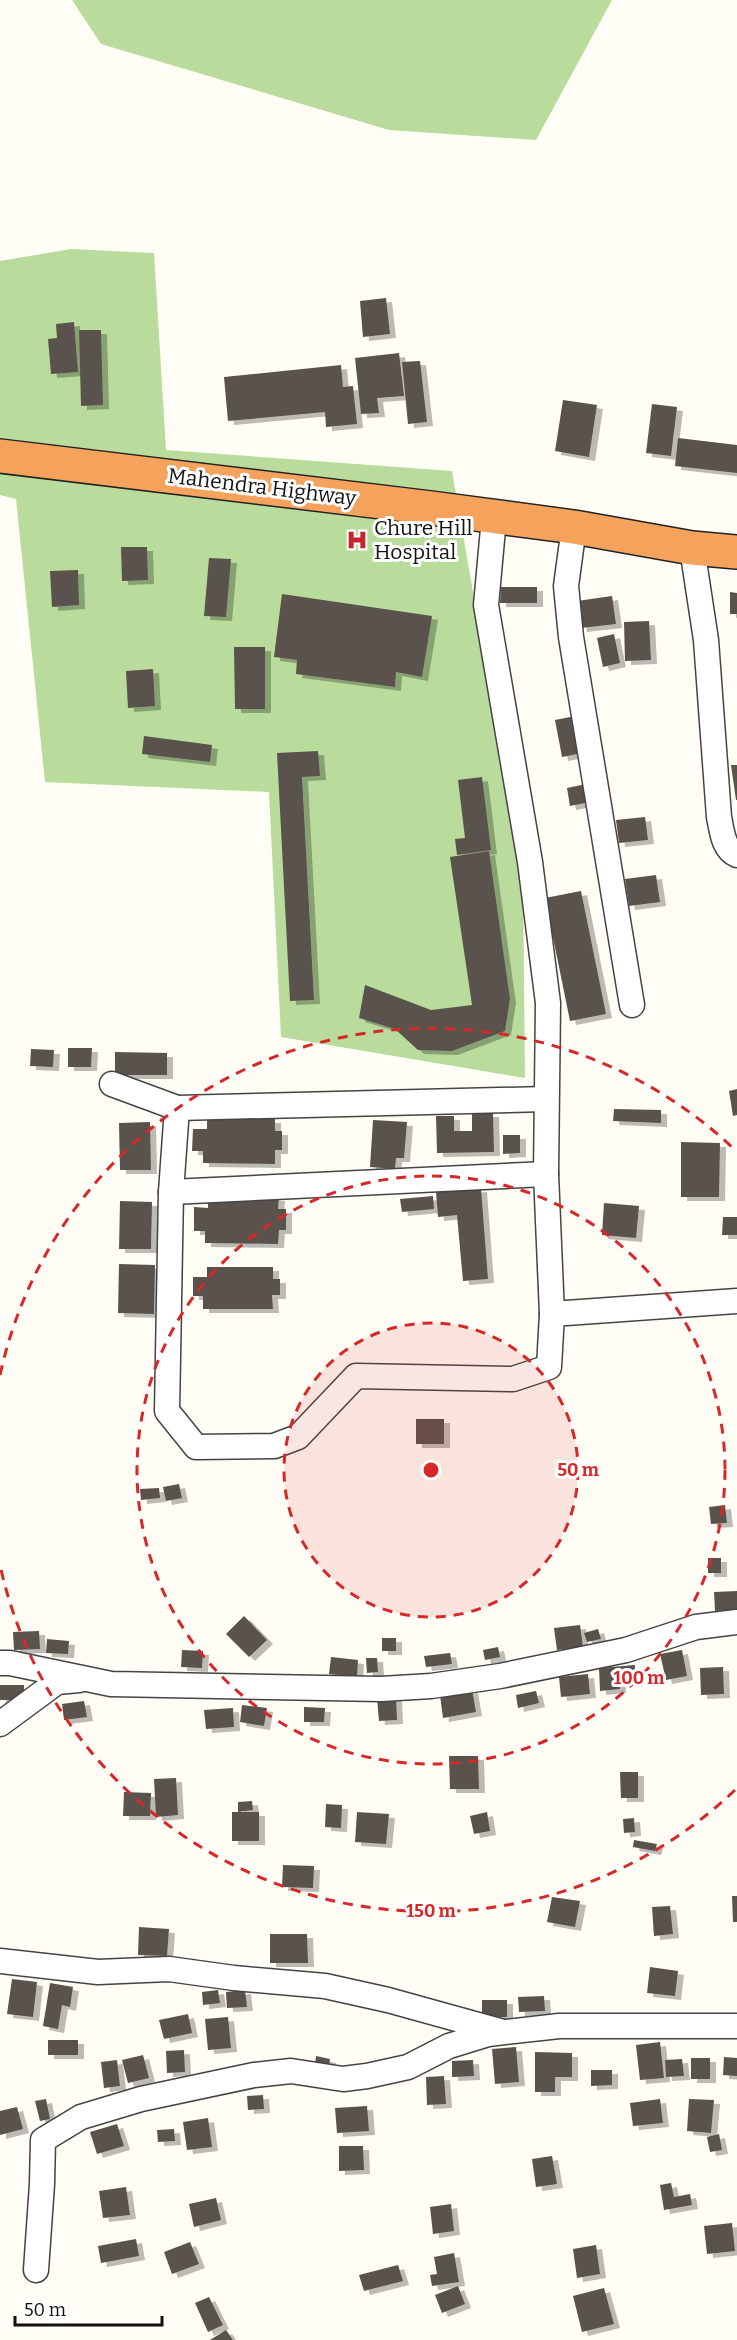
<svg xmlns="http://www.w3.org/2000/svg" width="737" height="2340" font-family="Bitter,serif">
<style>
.forest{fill:#b9dc9c}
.building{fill:#5a524d;filter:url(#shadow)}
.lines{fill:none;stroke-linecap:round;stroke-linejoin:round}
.minor-casing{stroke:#444;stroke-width:27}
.highway-casing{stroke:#222;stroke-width:36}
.minor{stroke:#fff;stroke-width:24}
.highway{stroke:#f5a25d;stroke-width:33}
.ring{fill:none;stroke:#d62828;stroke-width:3;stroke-dasharray:10 8}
.labels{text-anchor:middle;stroke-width:6;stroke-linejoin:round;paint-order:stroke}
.street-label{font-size:21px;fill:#111;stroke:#fff}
.poi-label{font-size:21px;fill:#111;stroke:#fff;text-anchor:start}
.centre{fill:#d62828;stroke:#fff;stroke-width:3}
.ring-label{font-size:18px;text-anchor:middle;font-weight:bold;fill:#d62828;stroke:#fff;stroke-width:6;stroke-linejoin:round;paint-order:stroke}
</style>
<defs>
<filter id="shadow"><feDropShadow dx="6" dy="4" stdDeviation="0" flood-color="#0004"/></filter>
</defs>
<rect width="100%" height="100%" fill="#fffdf5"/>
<!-- forest -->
<g class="forest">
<path d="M 72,0 L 612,0 L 536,140 L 389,130 L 101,44 Z"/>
<path d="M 71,249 L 154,253 L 166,450 L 452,471 L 523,880 L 525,1078 L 281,1037 L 269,792 L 45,782 L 16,499 L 0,495 L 0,261 Z"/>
</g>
<!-- building -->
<g class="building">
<path d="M 386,298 L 390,334 L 363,337 L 360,301 Z"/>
<path d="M 74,322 L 78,372 L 51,374 L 48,339 L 57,338 L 56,324 Z"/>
<path d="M 79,330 L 101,330 L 103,405 L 81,406 Z"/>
<path d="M 399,353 L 404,396 L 377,398 L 379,413 L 361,414 L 355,358 Z"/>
<path d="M 420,361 L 427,422 L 408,424 L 402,362 Z"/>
<path d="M 341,365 L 343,387 L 353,386 L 357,424 L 326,427 L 325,412 L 228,421 L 224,377 Z"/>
<path d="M 563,400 L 597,405 L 589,457 L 555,451 Z"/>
<path d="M 652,404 L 677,407 L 671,456 L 646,453 Z"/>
<path d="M 678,438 L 737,445 L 737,473 L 675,466 Z"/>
<path d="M 121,547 L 147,547 L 148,580 L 122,581 Z"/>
<path d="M 209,558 L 231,559 L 226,617 L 204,616 Z"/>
<path d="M 78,570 L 79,605 L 52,607 L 50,571 Z"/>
<path d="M 501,587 L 537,587 L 537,603 L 500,603 Z"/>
<path d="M 730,592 L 737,593 L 737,614 L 730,614 Z"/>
<path d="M 282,594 L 432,616 L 422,677 L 396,672 L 395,687 L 296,674 L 297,660 L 274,657 Z"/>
<path d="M 612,596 L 616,624 L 581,628 L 577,601 Z"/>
<path d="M 649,621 L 651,660 L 625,661 L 624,622 Z"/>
<path d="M 614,634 L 620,663 L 603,667 L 597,638 Z"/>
<path d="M 234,647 L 265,647 L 265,709 L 235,709 Z"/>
<path d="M 153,669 L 155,706 L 128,708 L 126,671 Z"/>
<path d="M 580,715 L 588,752 L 562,757 L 555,720 Z"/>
<path d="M 144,736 L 212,745 L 210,762 L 142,754 Z"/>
<path d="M 318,751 L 320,776 L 302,777 L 314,1000 L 290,1001 L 277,753 Z"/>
<path d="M 731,765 L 737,765 L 737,800 L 736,800 Z"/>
<path d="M 482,777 L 491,850 L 457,855 L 455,839 L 465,838 L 458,780 Z"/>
<path d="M 591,783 L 595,801 L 570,806 L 567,788 Z"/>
<path d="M 645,817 L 648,840 L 619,843 L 616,820 Z"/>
<path d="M 489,851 L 510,999 L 505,1031 L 452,1051 L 418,1050 L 395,1029 L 359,1018 L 365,985 L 431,1010 L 472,1005 L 450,857 Z"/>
<path d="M 656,875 L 660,902 L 629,906 L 625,879 Z"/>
<path d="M 581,891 L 606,1014 L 570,1021 L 545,898 Z"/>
<path d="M 68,1048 L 92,1048 L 91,1067 L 68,1067 Z"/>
<path d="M 31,1049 L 54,1050 L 53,1067 L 30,1066 Z"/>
<path d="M 115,1052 L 167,1053 L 167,1075 L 115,1075 Z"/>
<path d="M 737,1089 L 737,1115 L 733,1116 L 729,1091 Z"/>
<path d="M 614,1109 L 661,1110 L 661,1123 L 613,1121 Z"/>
<path d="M 472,1113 L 493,1113 L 494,1152 L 437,1153 L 436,1116 L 454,1116 L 454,1131 L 472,1131 Z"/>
<path d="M 207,1118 L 275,1119 L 275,1131 L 282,1131 L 282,1150 L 275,1150 L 275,1164 L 203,1163 L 203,1151 L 192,1151 L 193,1129 L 207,1129 Z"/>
<path d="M 373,1120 L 407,1122 L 404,1158 L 396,1158 L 395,1169 L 370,1167 Z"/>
<path d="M 150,1122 L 151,1170 L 120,1170 L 119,1123 Z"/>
<path d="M 503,1135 L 520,1135 L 520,1153 L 503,1154 Z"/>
<path d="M 681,1142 L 720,1143 L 719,1197 L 681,1197 Z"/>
<path d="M 481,1188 L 488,1279 L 463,1281 L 457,1215 L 438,1217 L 436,1192 Z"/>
<path d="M 208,1196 L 279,1197 L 278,1209 L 286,1209 L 286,1230 L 279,1230 L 278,1244 L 205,1243 L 205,1231 L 194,1231 L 194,1207 L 208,1208 Z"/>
<path d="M 433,1196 L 434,1209 L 402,1212 L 400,1199 Z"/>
<path d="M 120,1201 L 152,1202 L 151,1249 L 119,1249 Z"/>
<path d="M 604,1203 L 639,1206 L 636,1238 L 602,1235 Z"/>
<path d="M 723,1217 L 737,1217 L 737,1235 L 722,1235 Z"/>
<path d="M 119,1264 L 155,1265 L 154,1314 L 118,1313 Z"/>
<path d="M 207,1267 L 273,1267 L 273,1279 L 280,1279 L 280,1295 L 272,1295 L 273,1309 L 203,1309 L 203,1296 L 193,1296 L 193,1277 L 207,1277 Z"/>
<rect x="416" y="1419" width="28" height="25"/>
<path d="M 179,1484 L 182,1498 L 166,1501 L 163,1487 Z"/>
<path d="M 159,1488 L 160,1498 L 141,1500 L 140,1489 Z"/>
<path d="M 725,1505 L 727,1523 L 711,1524 L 709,1507 Z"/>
<rect x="708" y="1558" width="13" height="15"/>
<path d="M 737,1591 L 737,1610 L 715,1611 L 714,1592 Z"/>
<path d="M 244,1616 L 267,1640 L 249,1657 L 226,1634 Z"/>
<path d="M 580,1625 L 583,1647 L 557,1650 L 554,1628 Z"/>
<path d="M 598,1629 L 601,1639 L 587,1642 L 584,1633 Z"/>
<path d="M 39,1631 L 40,1649 L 14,1650 L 13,1632 Z"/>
<rect x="382" y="1638" width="14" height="13"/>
<path d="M 47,1639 L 69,1641 L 68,1654 L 46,1653 Z"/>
<path d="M 498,1647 L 500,1657 L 485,1660 L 483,1650 Z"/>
<path d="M 182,1650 L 203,1651 L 202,1668 L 181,1667 Z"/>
<path d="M 682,1650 L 687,1676 L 666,1680 L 660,1654 Z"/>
<path d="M 450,1653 L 452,1664 L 426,1667 L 424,1656 Z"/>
<path d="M 331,1657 L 358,1660 L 357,1677 L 329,1674 Z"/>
<path d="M 366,1658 L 377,1658 L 378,1672 L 367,1673 Z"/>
<path d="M 635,1665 L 635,1671 L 619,1672 L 620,1689 L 600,1691 L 599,1668 Z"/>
<path d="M 723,1667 L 724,1694 L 701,1695 L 700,1668 Z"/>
<path d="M 588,1674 L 590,1694 L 561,1697 L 559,1677 Z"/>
<rect x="0" y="1685" width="24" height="15"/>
<path d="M 472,1689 L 476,1712 L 443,1718 L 440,1695 Z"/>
<path d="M 536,1691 L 539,1703 L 518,1708 L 516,1695 Z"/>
<path d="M 396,1697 L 397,1720 L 379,1721 L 377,1698 Z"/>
<path d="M 84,1701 L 87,1717 L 64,1720 L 62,1704 Z"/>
<path d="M 242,1705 L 267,1708 L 264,1726 L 240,1722 Z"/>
<path d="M 304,1707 L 325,1708 L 324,1722 L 304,1722 Z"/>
<path d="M 233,1708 L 234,1727 L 206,1729 L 204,1710 Z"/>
<path d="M 449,1756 L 478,1756 L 479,1789 L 450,1789 Z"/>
<path d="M 620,1772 L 638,1772 L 638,1798 L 621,1798 Z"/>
<path d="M 176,1778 L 178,1815 L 156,1817 L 154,1779 Z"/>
<path d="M 124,1792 L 151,1793 L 150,1816 L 123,1816 Z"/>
<path d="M 252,1801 L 253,1810 L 238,1812 L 238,1802 Z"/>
<path d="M 326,1804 L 342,1805 L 341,1828 L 325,1827 Z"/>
<rect x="232" y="1812" width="27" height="29"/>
<path d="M 357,1812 L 389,1814 L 386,1844 L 355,1842 Z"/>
<path d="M 487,1812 L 490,1831 L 474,1834 L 470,1816 Z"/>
<path d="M 634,1818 L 635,1832 L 624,1833 L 623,1819 Z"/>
<path d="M 634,1840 L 657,1844 L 655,1851 L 633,1847 Z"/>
<path d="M 283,1865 L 314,1866 L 313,1888 L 282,1887 Z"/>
<path d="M 732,1896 L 737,1896 L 737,1922 L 733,1922 Z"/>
<path d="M 552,1897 L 580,1901 L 575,1927 L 547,1922 Z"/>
<path d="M 670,1906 L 673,1934 L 654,1936 L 652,1907 Z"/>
<path d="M 139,1927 L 169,1929 L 167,1956 L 138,1955 Z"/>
<path d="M 270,1934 L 307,1934 L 308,1963 L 270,1963 Z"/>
<path d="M 650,1967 L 678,1971 L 675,1996 L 647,1993 Z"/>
<path d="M 12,1979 L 37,1982 L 33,2017 L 7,2014 Z"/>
<path d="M 50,1983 L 73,1987 L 70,2007 L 62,2005 L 58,2029 L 43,2026 Z"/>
<path d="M 218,1990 L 220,2003 L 203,2005 L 202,1992 Z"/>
<path d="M 245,1990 L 247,2007 L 227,2008 L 226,1992 Z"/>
<path d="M 544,1996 L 545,2011 L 519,2012 L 518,1997 Z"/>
<rect x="482" y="2000" width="25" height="17"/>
<path d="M 188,2014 L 192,2033 L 164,2039 L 159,2020 Z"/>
<path d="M 228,2017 L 231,2048 L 208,2050 L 205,2019 Z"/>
<rect x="48" y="2040" width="30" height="15"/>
<path d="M 660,2042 L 664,2078 L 640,2080 L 636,2045 Z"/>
<path d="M 516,2047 L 519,2082 L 495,2084 L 492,2049 Z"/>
<path d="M 184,2050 L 185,2072 L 167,2073 L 166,2051 Z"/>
<path d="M 535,2052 L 572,2053 L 572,2077 L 555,2077 L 555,2092 L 535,2092 Z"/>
<path d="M 143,2055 L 149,2078 L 128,2083 L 122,2060 Z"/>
<path d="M 316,2056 L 330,2059 L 329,2067 L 315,2065 Z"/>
<path d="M 724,2057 L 737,2058 L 737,2076 L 723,2075 Z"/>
<rect x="691" y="2058" width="19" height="21"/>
<path d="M 682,2059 L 684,2076 L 666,2077 L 665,2060 Z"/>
<path d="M 117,2060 L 120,2086 L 104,2088 L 101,2062 Z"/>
<path d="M 473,2060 L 474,2076 L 452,2077 L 452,2061 Z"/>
<path d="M 591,2070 L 612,2070 L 612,2085 L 591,2086 Z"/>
<path d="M 444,2076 L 446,2104 L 427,2105 L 426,2077 Z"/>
<path d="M 263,2095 L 264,2109 L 248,2110 L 247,2096 Z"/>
<path d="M 46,2099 L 50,2119 L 40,2121 L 35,2101 Z"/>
<path d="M 660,2099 L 663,2123 L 633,2126 L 630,2103 Z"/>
<path d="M 689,2099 L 714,2100 L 711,2133 L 687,2131 Z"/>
<path d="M 367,2106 L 369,2131 L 337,2133 L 335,2108 Z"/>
<path d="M 17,2107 L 23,2129 L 0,2135 L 0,2111 Z"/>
<path d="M 208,2118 L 212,2147 L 187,2150 L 183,2122 Z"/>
<path d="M 117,2124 L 124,2146 L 97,2154 L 90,2132 Z"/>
<path d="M 174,2129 L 175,2141 L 158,2142 L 157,2130 Z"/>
<path d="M 719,2134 L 722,2150 L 710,2152 L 707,2137 Z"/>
<path d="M 339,2146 L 363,2146 L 364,2170 L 339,2171 Z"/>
<path d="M 552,2156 L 557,2184 L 536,2187 L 532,2159 Z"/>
<path d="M 671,2183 L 674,2197 L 690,2194 L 692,2205 L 664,2210 L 660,2185 Z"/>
<path d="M 126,2187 L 130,2215 L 103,2218 L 99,2191 Z"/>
<path d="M 216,2198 L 221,2220 L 194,2227 L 189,2204 Z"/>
<path d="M 451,2204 L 454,2231 L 433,2234 L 430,2207 Z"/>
<path d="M 732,2223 L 735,2251 L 707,2254 L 704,2226 Z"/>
<path d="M 136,2239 L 139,2256 L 101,2263 L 98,2246 Z"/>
<path d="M 190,2242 L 199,2264 L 172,2274 L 164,2252 Z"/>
<path d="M 596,2245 L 600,2274 L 577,2278 L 573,2249 Z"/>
<path d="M 454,2253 L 459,2282 L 432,2286 L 430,2275 L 437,2274 L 434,2257 Z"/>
<path d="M 398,2265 L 403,2281 L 364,2291 L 359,2275 Z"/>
<path d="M 458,2286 L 465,2304 L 442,2313 L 435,2295 Z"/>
<path d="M 604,2288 L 614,2324 L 582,2332 L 573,2296 Z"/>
<path d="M 209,2297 L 223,2325 L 208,2332 L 195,2303 Z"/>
<path d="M 226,2330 L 233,2340 L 210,2340 Z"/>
</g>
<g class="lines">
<defs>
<g id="minor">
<path d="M 574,527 L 566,586 L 571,637 L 632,1005"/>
<path d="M 692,548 L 706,640 L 719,817 C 722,831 723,849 737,855"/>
<path d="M 112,1084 L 177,1108 L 171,1192 L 167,1411 L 196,1447 L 274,1446 L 298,1437 L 356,1376 L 513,1379 L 549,1367 L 552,1314 L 546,1174 L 548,1003 L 530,862 L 486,605 L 494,518"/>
<path d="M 177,1108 L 546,1099"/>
<path d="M 171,1192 L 546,1174"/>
<path d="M 552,1314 L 737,1301"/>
<path d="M 0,1663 L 10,1663 L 111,1684 L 381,1689 L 431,1686 L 500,1676 L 626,1650 L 696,1627 L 737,1622"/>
<path d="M 0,1724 L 57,1682 L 79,1680"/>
<path d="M 0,1961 L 98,1972 L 169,1969 L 234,1978 L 325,1986 L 388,2000 L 500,2031"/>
<path d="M 36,2270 L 42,2184 L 43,2140 L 81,2117 L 141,2099 L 254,2075 L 291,2071 L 343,2079 L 367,2076 L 408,2067 L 449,2046 L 488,2034 L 559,2026 L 737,2026"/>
</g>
<path id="highway" d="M 0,456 L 431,508 L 574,527 L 692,548 L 737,552"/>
</defs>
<!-- minor casing -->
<use href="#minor" class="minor-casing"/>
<!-- highway casing -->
<use href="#highway" class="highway-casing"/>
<!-- minor -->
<use href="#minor" class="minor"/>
<!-- highway -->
<use href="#highway" class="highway"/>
</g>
<!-- distance rings -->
<circle cx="431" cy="1470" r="147" fill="#d62828" fill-opacity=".12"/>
<g class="ring">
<circle cx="431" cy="1470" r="147"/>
<circle cx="431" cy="1470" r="294"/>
<path d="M735 1790A441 441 0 0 1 0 1565M0 1375A441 441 0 0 1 735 1150"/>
</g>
<!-- icons -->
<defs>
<symbol id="hospital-bare" viewBox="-9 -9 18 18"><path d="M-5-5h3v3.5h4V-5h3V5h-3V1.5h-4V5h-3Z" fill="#c4262e" stroke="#fff" stroke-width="2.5" paint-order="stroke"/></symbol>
</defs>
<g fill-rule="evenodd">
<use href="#hospital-bare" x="342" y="525" width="30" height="30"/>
</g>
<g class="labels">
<!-- street labels -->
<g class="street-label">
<text transform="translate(262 487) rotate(7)" y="7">Mahendra Highway</text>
</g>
<!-- poi labels -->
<g class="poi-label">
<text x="374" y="535">Chure Hill<tspan x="374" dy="24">Hospital</tspan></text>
</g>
</g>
<circle cx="431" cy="1470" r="9" class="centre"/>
<g class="ring-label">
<text x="578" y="1476">50 m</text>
<text x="639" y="1684">100 m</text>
<text x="431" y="1917">150 m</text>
</g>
<!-- scale -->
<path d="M15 2316v9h147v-9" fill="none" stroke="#111111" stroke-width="3"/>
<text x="24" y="2316" font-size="18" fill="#111111" stroke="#ffffff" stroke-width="4.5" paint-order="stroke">50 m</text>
</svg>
